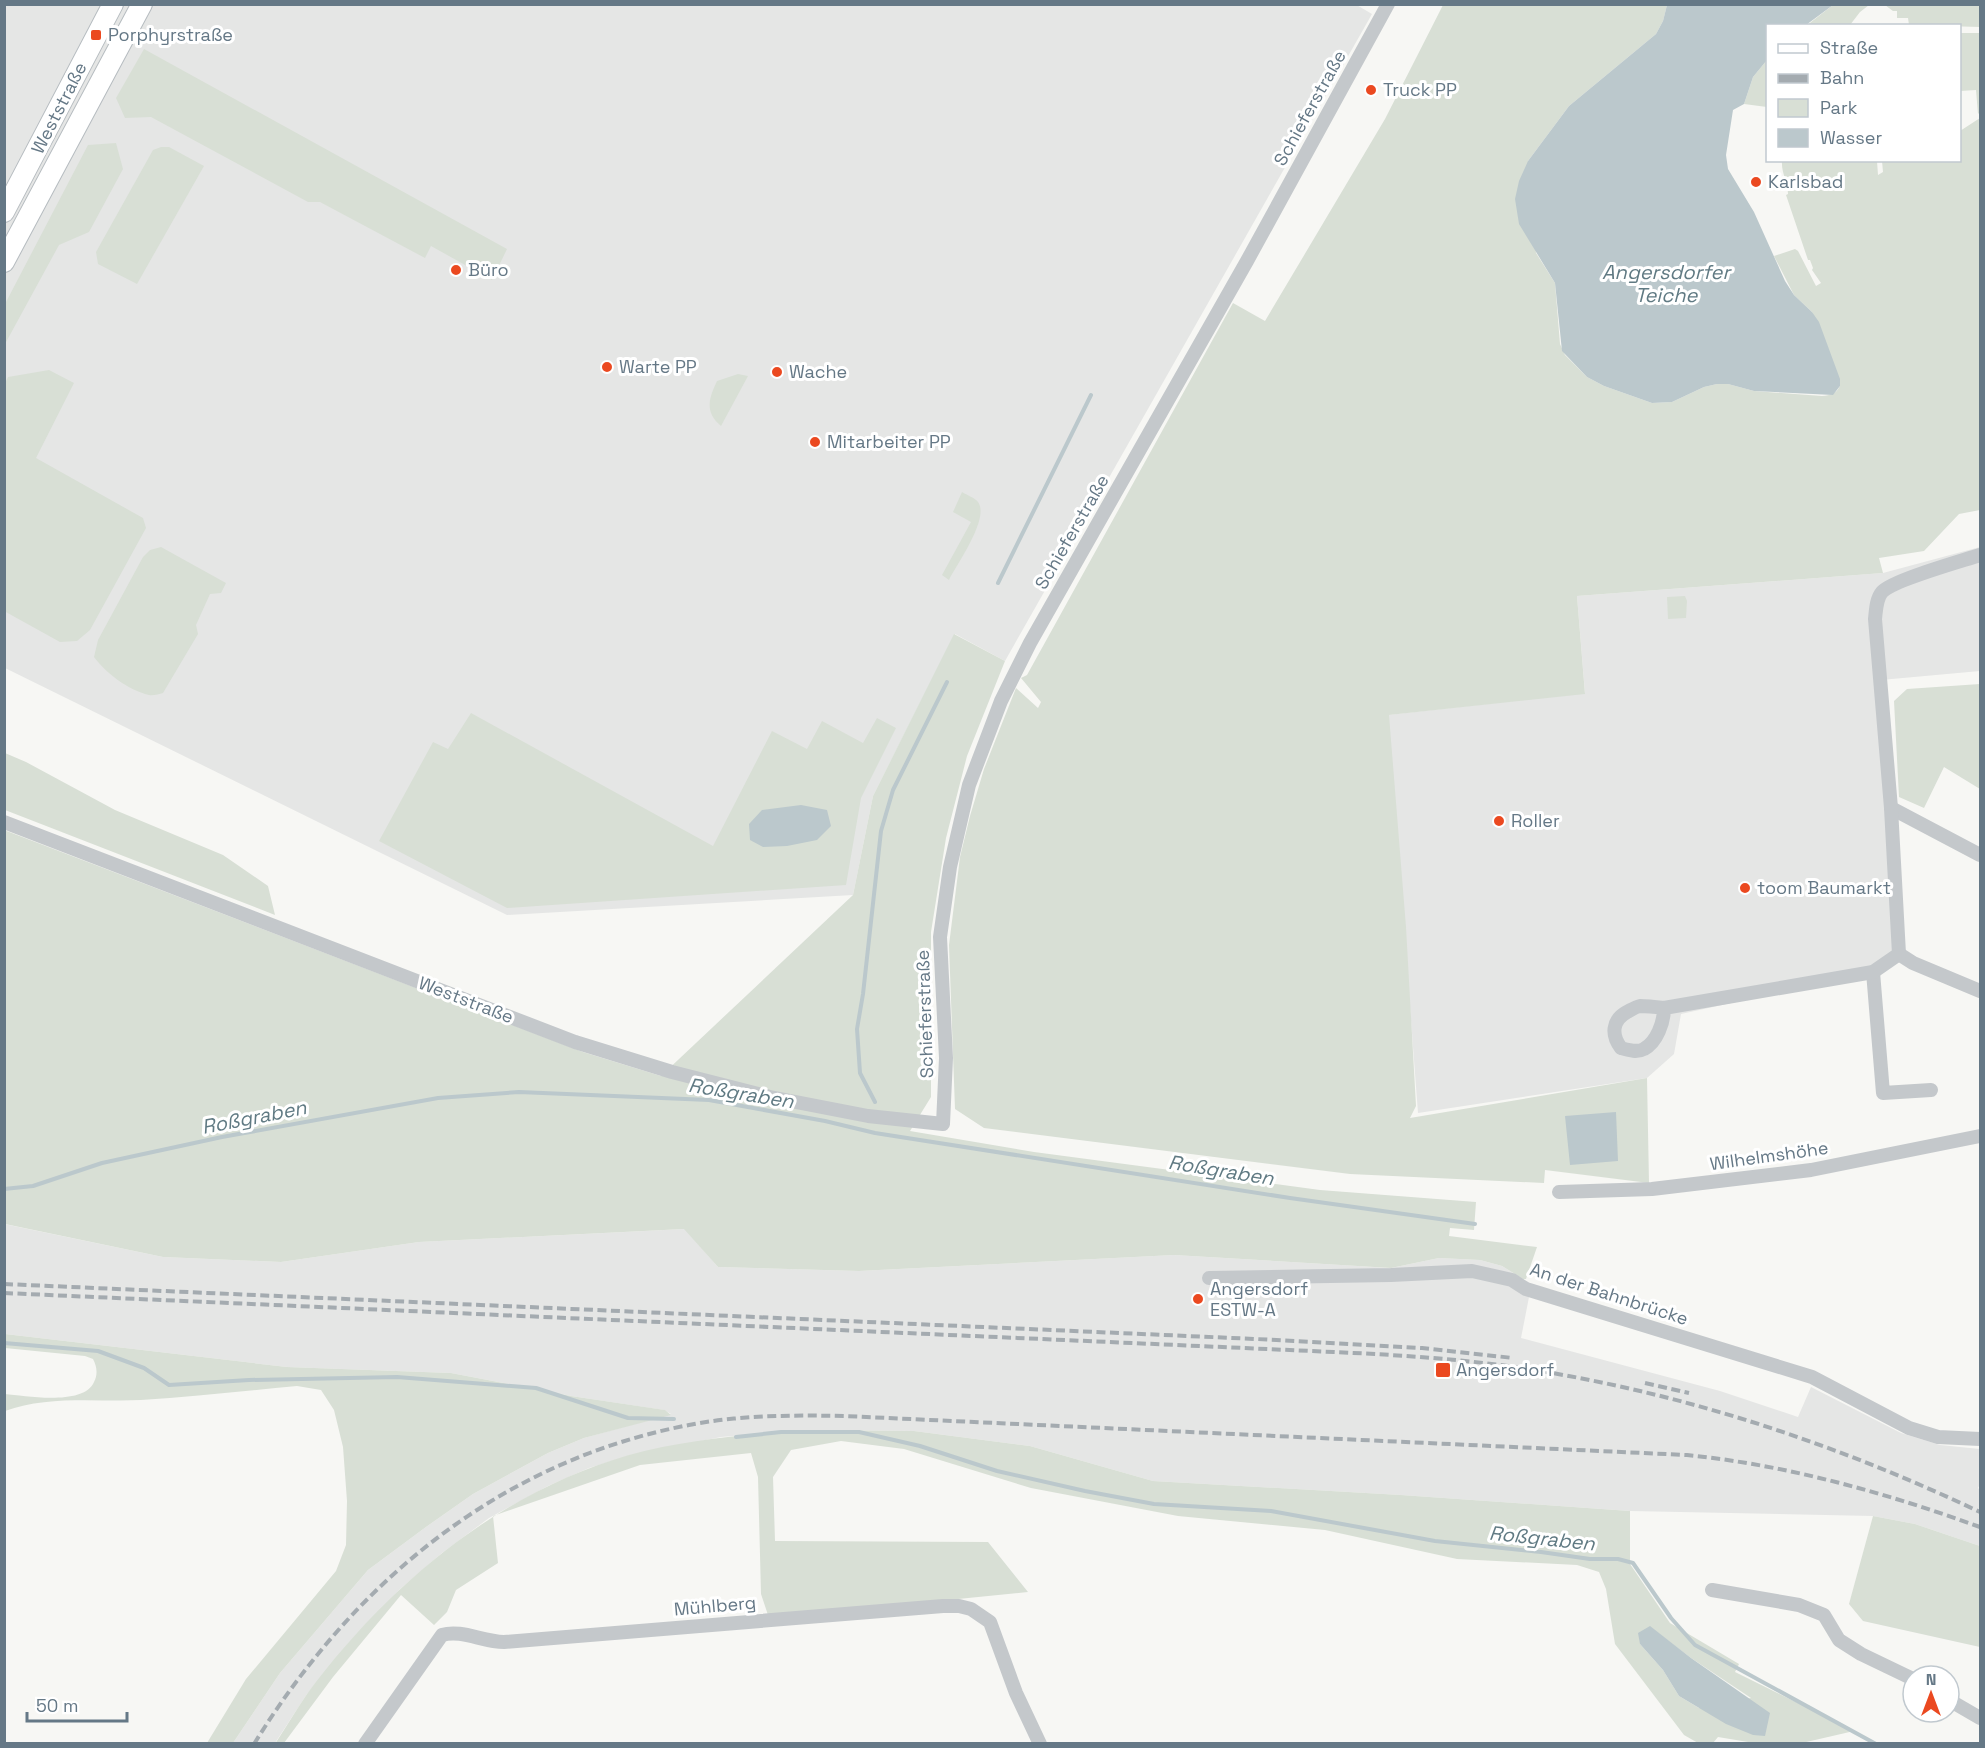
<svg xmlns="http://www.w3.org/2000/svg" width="1985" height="1748" font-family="'Space Grotesk',sans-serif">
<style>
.built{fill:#e5e6e5}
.green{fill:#d8dfd5;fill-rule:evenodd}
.water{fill:#bbc8cc}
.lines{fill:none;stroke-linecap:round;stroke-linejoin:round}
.stream{stroke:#bbc8cc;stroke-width:4}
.secondary-casing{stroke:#b6bcc0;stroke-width:22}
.street{stroke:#c4c8cb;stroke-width:14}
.secondary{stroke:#fff;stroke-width:20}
.rail{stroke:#a4abb0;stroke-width:4;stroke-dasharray:9 4.5;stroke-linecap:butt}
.poi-dot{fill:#eb4920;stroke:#fff;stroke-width:2}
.labels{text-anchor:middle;stroke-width:6;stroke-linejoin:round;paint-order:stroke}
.poi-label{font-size:18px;fill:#657886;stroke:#fff;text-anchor:start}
.street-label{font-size:18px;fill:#657886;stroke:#fff}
.water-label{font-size:20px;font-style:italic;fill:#607a83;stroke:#fff}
</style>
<rect width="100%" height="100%" fill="#f7f7f4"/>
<!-- built -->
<g class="built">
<path d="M 1355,4 L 1372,14 L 1005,661 L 955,634 L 873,796 L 853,895 L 507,915 L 5,668 L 4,5 Z"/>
<path d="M 1980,547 L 1980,671 L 1881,680 L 1899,954 L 1873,972 L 1681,1014 L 1674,1054 L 1647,1078 L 1418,1113 L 1388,715 L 1585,693 L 1577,596 L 1883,573 Z"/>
<path d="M 4,1224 L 163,1257 L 281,1262 L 419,1242 L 685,1229 L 718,1267 L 859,1271 L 1174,1255 L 1391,1268 L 1439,1258 L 1480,1260 L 1502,1266 L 1523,1279 L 1529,1297 L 1521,1338 L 1720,1391 L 1798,1417 L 1811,1387 L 1901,1433 L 1940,1445 L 1980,1449 L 1980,1484 L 1978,1488 L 1980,1490 L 1980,1546 L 1915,1524 L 1873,1516 L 1630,1511 L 1401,1495 L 1153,1481 L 1030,1446 L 914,1431 L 804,1430 L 721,1437 L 631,1455 L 589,1468 L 548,1486 L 489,1518 L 442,1553 L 399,1590 L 307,1694 L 275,1743 L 233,1743 L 280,1673 L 368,1570 L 426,1527 L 473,1494 L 548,1453 L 584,1438 L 671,1414 L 664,1410 L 571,1396 L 451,1373 L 287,1367 L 5,1334 Z"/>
</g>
<!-- green -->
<g class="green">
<path d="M 1443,5 L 1667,5 L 1663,21 L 1656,34 L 1569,106 L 1528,161 L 1536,253 L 1555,283 L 1560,344 L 1565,355 L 1587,377 L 1604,386 L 1652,403 L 1672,402 L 1704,387 L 1717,384 L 1728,384 L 1754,391 L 1822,396 C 1831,395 1835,395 1840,386 L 1812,312 L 1794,295 L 1774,256 L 1795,249 L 1798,251 L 1816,286 L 1821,283 L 1812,270 L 1813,268 L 1810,260 L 1808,260 L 1786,195 L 1788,194 C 1788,182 1781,173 1782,161 L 1877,161 L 1878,175 L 1883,172 L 1882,161 L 1960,160 L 1960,131 L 1980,118 L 1980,510 L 1959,514 L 1924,551 L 1879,558 L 1883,573 L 1577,596 L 1585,694 L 1389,715 L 1406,927 L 1416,1106 L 1410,1118 L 1647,1078 L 1649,1183 L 1545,1170 L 1544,1183 L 1350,1174 L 984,1128 L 955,1109 L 949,945 L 960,857 L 970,816 L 984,769 L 1016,688 L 1038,708 L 1041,702 L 1021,678 L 1027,675 L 1233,303 L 1265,321 L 1385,119 Z"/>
<path d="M 1833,5 L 1869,5 L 1860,12 L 1850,25 L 1806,26 Z"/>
<path d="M 1885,5 L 1980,5 L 1980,27 L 1909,25 L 1908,18 L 1897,18 L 1897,11 L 1893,11 Z"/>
<path d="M 1960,33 L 1980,33 L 1980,112 L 1978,114 L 1976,90 L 1960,91 Z"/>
<path d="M 144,49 L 507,249 L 492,280 L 431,246 L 425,258 L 320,202 L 308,202 L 151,117 L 125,118 L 116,98 Z"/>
<path d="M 1767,60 L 1767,107 L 1744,104 L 1753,77 Z"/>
<path d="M 116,143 L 123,169 L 89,232 L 59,245 L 5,344 L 5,304 L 88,145 Z"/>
<path d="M 161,147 L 169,147 L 204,166 L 137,284 L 98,264 L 96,252 L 153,150 Z"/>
<path d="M 49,370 L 74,383 L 36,458 L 143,518 L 146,528 L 90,630 L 77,641 L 60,642 L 4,611 L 5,383 L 8,377 Z"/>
<path d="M 738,374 L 748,376 L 721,426 C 704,412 709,398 717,381 Z"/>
<path d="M 962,492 C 967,495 975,498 978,502 C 990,518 957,564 949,580 L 942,575 L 971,522 L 953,512 Z"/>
<path d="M 161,547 L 226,583 L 221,593 L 210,594 L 196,625 L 198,634 L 163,693 C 159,694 153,696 149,695 C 128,690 106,673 94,657 L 98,640 L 143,557 L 150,550 Z"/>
<path d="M 1685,596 L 1687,601 L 1686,618 L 1668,619 L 1667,597 Z"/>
<path d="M 954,634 L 1005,661 L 967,756 L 946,838 L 931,932 L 931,1097 L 910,1131 L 1034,1152 L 1320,1190 L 1476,1202 L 1474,1230 L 1450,1228 L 1449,1236 L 1537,1247 L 1526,1279 L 1523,1279 L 1502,1266 L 1480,1260 L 1439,1258 L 1391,1268 L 1174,1255 L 859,1271 L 718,1267 L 684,1229 L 419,1242 L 281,1262 L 163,1257 L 5,1224 L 4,830 L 583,1052 L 661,1076 L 853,895 L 873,796 Z"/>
<path d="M 1980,684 L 1980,789 L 1944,767 L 1924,808 L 1899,797 L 1894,701 L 1907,689 Z"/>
<path d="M 471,713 L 713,846 L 772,731 L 807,749 L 822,721 L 863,743 L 877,718 L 896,728 L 861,798 L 846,885 L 507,908 L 379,841 L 433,742 L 448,749 Z"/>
<path d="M 5,753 L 26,762 L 115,810 L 223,855 L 268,886 L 275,915 L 5,810 Z"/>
<path d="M 5,1334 L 287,1367 L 451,1373 L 571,1396 L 665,1410 L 671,1415 L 584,1438 L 548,1453 L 473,1494 L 426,1527 L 368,1570 L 280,1673 L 233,1743 L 207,1743 L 246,1679 L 336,1571 L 346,1545 L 347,1501 L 343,1447 L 334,1410 L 321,1390 L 297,1386 C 245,1391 193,1397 141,1400 C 97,1402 47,1395 5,1411 L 5,1394 C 26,1396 84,1406 94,1382 C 98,1374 97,1367 93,1359 L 85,1356 L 5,1348 Z"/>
<path d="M 804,1430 L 914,1431 L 1030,1446 L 1153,1481 L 1401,1495 L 1630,1511 L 1630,1564 L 1670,1623 L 1739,1664 L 1735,1672 L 1854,1731 L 1802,1743 L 1754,1743 L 1718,1737 L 1713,1743 L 1698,1743 L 1684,1735 L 1615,1644 L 1606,1589 L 1599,1572 L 1577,1565 L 1457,1559 L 1325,1530 L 1178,1516 L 1031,1488 L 904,1449 L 841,1441 L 791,1450 L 773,1477 L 775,1541 L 988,1542 L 1028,1592 L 769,1618 L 761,1594 L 758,1477 L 751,1453 L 640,1465 L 493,1516 L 498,1563 L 456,1590 L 447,1612 L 434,1625 L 401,1595 L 333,1677 L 284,1743 L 275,1744 C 286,1727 296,1710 307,1694 C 388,1585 497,1493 629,1455 C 686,1439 746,1435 804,1430 ZM 1650,1627 L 1691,1658 L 1751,1698 L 1699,1708 L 1679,1696 L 1663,1670 L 1640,1644 Z"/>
<path d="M 1873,1516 L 1915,1524 L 1980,1546 L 1980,1647 L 1863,1621 L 1849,1604 Z"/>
</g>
<!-- water -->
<g class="water">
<path d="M 1667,5 L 1833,5 L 1806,25 L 1768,26 L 1767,60 L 1753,77 L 1744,104 L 1733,110 L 1726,155 L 1728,169 L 1754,212 L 1785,281 L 1794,295 L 1812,312 L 1819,322 L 1840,379 L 1840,386 L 1833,395 L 1754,391 L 1728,384 L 1717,384 L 1704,387 L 1672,402 L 1652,403 L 1604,386 L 1587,377 L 1562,351 L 1555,283 L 1519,224 L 1515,199 L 1519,181 L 1528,161 L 1569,106 L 1656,34 L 1663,21 Z"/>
<path d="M 801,805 L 827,810 L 831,826 L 817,840 L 787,846 L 763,847 L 750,840 L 749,824 L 762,810 Z"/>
<path d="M 1616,1112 L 1618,1161 L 1570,1165 L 1565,1116 Z"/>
<path d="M 1650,1626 L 1691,1658 L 1770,1713 L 1765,1736 L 1753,1735 L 1726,1724 L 1679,1696 L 1663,1670 L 1640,1644 L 1638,1633 Z"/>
</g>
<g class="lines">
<!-- stream -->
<g class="stream">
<path d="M 998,583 L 1091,395"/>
<path d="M 875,1102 L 860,1073 L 857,1029 L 863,994 L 881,831 L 893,790 L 947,682"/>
<path d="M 4,1189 L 33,1186 L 102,1163 L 222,1137 L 438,1098 L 519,1092 L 709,1100 L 825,1121 L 875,1133 L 1290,1198 L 1475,1224"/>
<path d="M 4,1343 L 98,1351 L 144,1368 L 169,1385 L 249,1380 L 397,1377 L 536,1388 L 628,1418 L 674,1419"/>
<path d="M 736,1437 L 781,1432 L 859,1432 L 920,1446 L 997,1471 L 1085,1491 L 1154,1504 L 1271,1511 L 1435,1541 L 1541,1552 L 1590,1559 L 1618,1559 L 1633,1563 L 1671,1618 L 1695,1645 L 1876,1744"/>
</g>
<defs>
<g id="secondary">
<path d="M 4,212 L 113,4"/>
<path d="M 4,262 L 142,4"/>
</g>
</defs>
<!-- secondary casing -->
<use href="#secondary" class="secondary-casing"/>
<!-- street -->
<g class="street">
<path d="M 1891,808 L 1980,855"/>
<path d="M 4,822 L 575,1042 L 672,1072 L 770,1097 L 868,1116 L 943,1124 L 946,1058 L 940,937 L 950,867 L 969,785 L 1001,701 L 1030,643 L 1247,261 L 1388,4"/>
<path d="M 1899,954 L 1913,963 L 1980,991"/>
<path d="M 1873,972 L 1883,1093 L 1931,1090"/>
<path d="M 1664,1008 C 1664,1022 1657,1042 1644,1049 C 1637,1053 1628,1050 1621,1048 C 1611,1035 1612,1020 1627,1012 C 1631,1010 1635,1007 1640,1006 C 1648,1006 1656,1007 1664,1008 L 1873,972 L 1899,954 L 1891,808 L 1875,619 C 1876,611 1876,599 1882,592 C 1893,580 1962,561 1980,555"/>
<path d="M 1559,1192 L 1652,1189 L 1811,1170 L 1980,1136"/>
<path d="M 1209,1278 L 1391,1275 L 1472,1271 L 1512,1280 L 1526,1289 L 1812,1377 L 1909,1428 L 1938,1437 L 1980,1439"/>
<path d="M 1712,1590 L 1799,1605 L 1824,1615 L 1839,1640 L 1861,1654 L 1913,1679"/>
<path d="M 1949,1700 L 1980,1718"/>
<path d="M 365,1744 L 442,1635 C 461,1629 483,1642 504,1642 L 943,1606 L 959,1606 L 971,1609 L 990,1622 L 1016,1693 L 1040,1744"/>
</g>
<!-- secondary -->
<use href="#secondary" class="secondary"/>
<!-- rail -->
<g class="rail">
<path d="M 4,1284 L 1256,1339 L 1422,1348 L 1513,1358"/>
<path d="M 4,1293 L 1334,1352 C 1399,1355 1464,1359 1528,1369 C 1687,1394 1836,1444 1980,1512"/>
<path d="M 1645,1383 L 1689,1393"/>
<path d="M 254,1744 C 354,1582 500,1461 689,1425 C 740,1415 792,1415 844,1416 L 1687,1455 C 1787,1465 1886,1493 1980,1527"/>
</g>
</g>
<!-- markers -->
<g class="poi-dot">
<rect x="90" y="29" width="12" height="12" rx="3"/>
<circle cx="1371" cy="90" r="6"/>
<circle cx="1756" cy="182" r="6"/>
<circle cx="456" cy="270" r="6"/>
<circle cx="607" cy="367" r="6"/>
<circle cx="777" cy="372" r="6"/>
<circle cx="815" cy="442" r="6"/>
<circle cx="1499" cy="821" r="6"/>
<circle cx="1745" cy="888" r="6"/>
<circle cx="1198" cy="1299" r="6"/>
<rect x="1435" y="1362" width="16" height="16" rx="3"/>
</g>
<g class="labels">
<!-- poi labels -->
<g class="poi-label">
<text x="108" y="41">Porphyrstraße</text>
<text x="1383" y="96">Truck PP</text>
<text x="1768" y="188">Karlsbad</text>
<text x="468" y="276">Büro</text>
<text x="619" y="373">Warte PP</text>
<text x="789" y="378">Wache</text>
<text x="827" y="448">Mitarbeiter PP</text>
<text x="1511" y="827">Roller</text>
<text x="1757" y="894">toom Baumarkt</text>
<text x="1210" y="1295">Angersdorf<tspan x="1210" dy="21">ESTW-A</tspan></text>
<text x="1456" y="1376">Angersdorf</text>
</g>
<!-- street labels -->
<g class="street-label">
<text transform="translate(59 108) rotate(-63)" y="6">Weststraße</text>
<text transform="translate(1310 108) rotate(-61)" y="6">Schieferstraße</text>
<text transform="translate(1072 532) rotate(-60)" y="6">Schieferstraße</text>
<text transform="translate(466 1000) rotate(21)" y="6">Weststraße</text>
<text transform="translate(925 1014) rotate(-92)" y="6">Schieferstraße</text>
<text transform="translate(1769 1156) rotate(-8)" y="6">Wilhelmshöhe</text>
<text transform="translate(1609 1294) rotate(18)" y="6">An der Bahnbrücke</text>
<text transform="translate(715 1606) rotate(-5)" y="6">Mühlberg</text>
</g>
<!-- water labels -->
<g class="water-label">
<text x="1666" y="279">Angersdorfer<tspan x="1666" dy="23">Teiche</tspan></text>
<text transform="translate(741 1093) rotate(9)" y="7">Roßgraben</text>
<text transform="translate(254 1117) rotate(-11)" y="7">Roßgraben</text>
<text transform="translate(1221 1170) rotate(9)" y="7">Roßgraben</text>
<text transform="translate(1542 1538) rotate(6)" y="7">Roßgraben</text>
</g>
</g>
<!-- border -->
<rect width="1985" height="1748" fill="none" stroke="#657886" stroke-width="12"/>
<!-- legend -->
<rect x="1766" y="24" width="195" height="138" fill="#ffffff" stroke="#c1c9cf" stroke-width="1.5"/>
<rect x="1778" y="44" width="30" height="9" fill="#ffffff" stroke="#c1c9cf" stroke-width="1.5"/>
<text x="1820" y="54" font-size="18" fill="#657886">Straße</text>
<rect x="1778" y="74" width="30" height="9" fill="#a4abb0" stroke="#c1c9cf" stroke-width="1.5"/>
<text x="1820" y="84" font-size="18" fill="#657886">Bahn</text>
<rect x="1778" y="99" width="30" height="18" fill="#d8dfd5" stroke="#c1c9cf" stroke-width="1.5"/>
<text x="1820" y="114" font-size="18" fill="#657886">Park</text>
<rect x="1778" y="129" width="30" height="18" fill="#bbc8cc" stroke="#c1c9cf" stroke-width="1.5"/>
<text x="1820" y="144" font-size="18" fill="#657886">Wasser</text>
<!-- north arrow -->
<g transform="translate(1931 1694)"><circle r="28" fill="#ffffff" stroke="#c1c9cf" stroke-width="1.5"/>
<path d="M0-4.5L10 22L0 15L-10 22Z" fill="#eb4920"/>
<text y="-9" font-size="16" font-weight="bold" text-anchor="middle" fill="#657886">N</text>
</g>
<!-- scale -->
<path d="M27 1712v9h100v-9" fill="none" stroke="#657886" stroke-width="3"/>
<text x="36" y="1712" font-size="18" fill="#657886" stroke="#ffffff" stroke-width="4.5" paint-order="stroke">50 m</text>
</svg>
